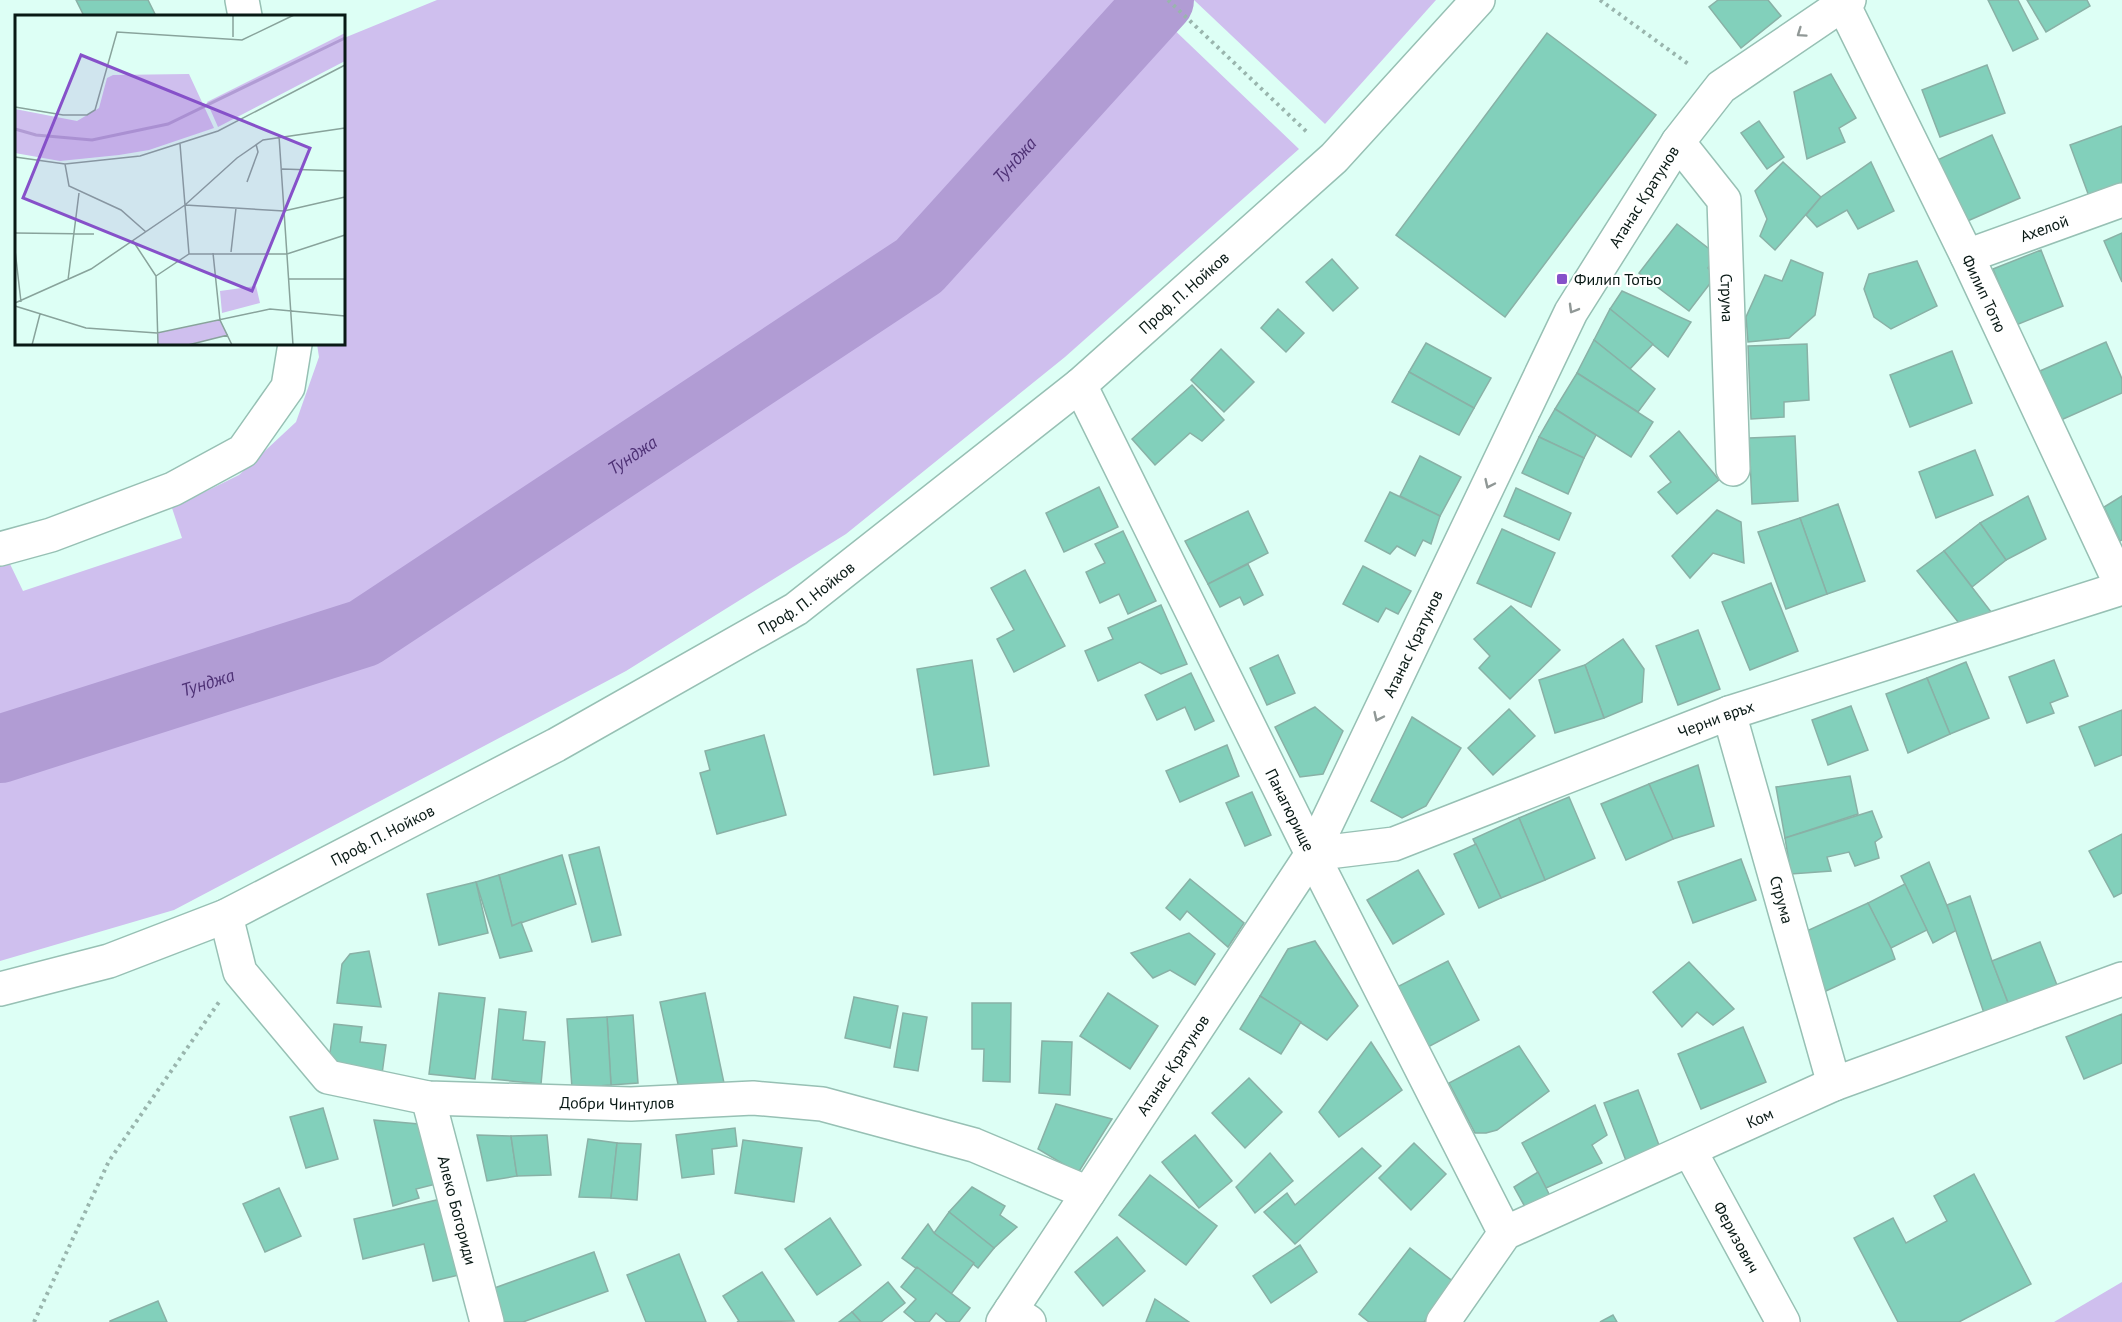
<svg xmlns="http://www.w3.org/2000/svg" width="2122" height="1322" font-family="'PT Sans',sans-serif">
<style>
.green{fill:#cfbfee}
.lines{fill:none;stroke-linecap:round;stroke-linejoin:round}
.river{stroke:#b19cd4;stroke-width:68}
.building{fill:#82d0bb;stroke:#89b1a6;stroke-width:1.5}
.minor-casing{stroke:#97c0b4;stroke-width:36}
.tertiary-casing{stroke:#97c0b4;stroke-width:36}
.path{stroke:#99b5ad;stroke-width:4;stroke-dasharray:3 4.5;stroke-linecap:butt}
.minor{stroke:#fff;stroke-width:33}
.tertiary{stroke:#fff;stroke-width:33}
.oneway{stroke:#909896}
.poi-dot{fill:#8651c9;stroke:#fff;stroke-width:2}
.labels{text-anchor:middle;stroke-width:4.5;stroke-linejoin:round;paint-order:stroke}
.street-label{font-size:16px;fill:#091915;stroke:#fff}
.poi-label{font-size:16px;fill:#091915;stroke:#fff;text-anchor:start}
.water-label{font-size:18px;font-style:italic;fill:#4e3175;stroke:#fff}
.inset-river{fill:none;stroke:#b19cd4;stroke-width:3}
.inset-road{fill:none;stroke:#88a39b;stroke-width:1.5}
.view{fill:#8651c9;fill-opacity:0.15;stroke:#8651c9;stroke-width:3}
.inset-edge{fill:none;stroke:#091915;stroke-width:3}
</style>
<rect width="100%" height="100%" fill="#ddfff5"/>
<!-- green -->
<g class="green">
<path d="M 437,0 L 1143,0 L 1299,149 L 1065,357 L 846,534 L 626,671 L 174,910 L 0,961 L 0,567 L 10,564 L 23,591 L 182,538 L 172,508 L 239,475 L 296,422 L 319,357 L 317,344 L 344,344 L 344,38 Z"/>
<path d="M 1194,0 L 1436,0 L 1325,124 Z"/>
<path d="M 2122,1282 L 2122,1322 L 2054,1322 Z"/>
</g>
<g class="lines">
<!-- river -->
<path class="river" id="s1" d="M 0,749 L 364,633 L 919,266 L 1160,0"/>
</g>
<!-- building -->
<g class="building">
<path d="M 76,0 L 148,0 L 156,16 L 84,16 Z"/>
<path d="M 1718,0 L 1768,0 L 1781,16 L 1741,48 L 1709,7 Z"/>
<path d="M 1988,0 L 2018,0 L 2038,39 L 2013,51 Z"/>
<path d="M 2027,0 L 2087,0 L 2090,6 L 2046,32 Z"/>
<path d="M 1547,33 L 1656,115 L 1505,317 L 1396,235 Z"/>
<path d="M 1987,65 L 2005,113 L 1940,137 L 1922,90 Z"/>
<path d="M 1831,74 L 1856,118 L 1839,128 L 1845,142 L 1807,159 L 1794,92 Z"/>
<path d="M 1759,121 L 1784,157 L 1767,169 L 1741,133 Z"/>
<path d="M 2122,126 L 2122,188 L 2090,199 L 2070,145 Z"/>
<path d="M 1992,135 L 2020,198 L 1963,223 L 1935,161 Z"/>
<path d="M 1783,162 L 1821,197 L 1775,250 L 1760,236 L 1767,219 L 1755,191 Z"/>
<path d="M 1871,162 L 1894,211 L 1858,229 L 1847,210 L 1817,227 L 1806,215 L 1821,197 Z"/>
<path d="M 1677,224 L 1717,255 L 1708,268 L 1715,277 L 1689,311 L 1639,273 Z"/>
<path d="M 2122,233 L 2122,282 L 2104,241 Z"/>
<path d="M 2041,250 L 2063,306 L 2016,325 L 1993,269 Z"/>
<path d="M 1332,259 L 1358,288 L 1333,311 L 1306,282 Z"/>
<path d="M 1791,260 L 1823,273 L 1815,315 L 1789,338 L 1748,342 L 1746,317 L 1765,275 L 1782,281 Z"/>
<path d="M 1917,261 L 1937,306 L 1891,329 L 1874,317 L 1864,289 L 1869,274 Z"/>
<path d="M 1622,291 L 1691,322 L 1668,357 L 1610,309 Z"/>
<path d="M 1278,309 L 1304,333 L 1286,352 L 1261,328 Z"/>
<path d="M 1610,309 L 1653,344 L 1630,369 L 1594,340 Z"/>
<path d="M 1594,340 L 1655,389 L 1638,412 L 1577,373 Z"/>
<path d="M 2106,342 L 2122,379 L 2122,393 L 2061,420 L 2040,371 Z"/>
<path d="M 1426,343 L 1491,378 L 1474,408 L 1409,372 Z"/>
<path d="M 1807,344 L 1809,400 L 1784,402 L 1784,417 L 1751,419 L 1748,346 Z"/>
<path d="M 1221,349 L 1254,382 L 1224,412 L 1191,380 Z"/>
<path d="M 1952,351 L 1972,403 L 1910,427 L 1890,375 Z"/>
<path d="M 1409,372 L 1474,408 L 1459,435 L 1392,402 Z"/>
<path d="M 1577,373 L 1653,422 L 1631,457 L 1555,409 Z"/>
<path d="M 1192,385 L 1224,420 L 1202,441 L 1190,433 L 1155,465 L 1132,439 Z"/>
<path d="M 1555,409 L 1596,435 L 1584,458 L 1539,437 Z"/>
<path d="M 1679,431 L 1719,480 L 1677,514 L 1658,492 L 1671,482 L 1650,456 Z"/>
<path d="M 1795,436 L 1798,501 L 1752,504 L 1749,438 Z"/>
<path d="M 1539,437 L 1584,458 L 1568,494 L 1522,473 Z"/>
<path d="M 1975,450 L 1993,495 L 1936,518 L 1919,472 Z"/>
<path d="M 1420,456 L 1461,477 L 1440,516 L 1400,496 Z"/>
<path d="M 1099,487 L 1118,527 L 1064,552 L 1046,513 Z"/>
<path d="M 1516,488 L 1571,513 L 1559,540 L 1504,516 Z"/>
<path d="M 1390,492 L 1440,516 L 1431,544 L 1423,540 L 1415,556 L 1397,546 L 1390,554 L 1365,541 Z"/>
<path d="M 2028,496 L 2046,539 L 2006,560 L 1980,523 Z"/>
<path d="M 2122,496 L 2122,540 L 2120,541 L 2104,507 Z"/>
<path d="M 1838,504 L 1865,581 L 1827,594 L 1800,518 Z"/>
<path d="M 1717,510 L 1741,522 L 1744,563 L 1713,553 L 1690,578 L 1672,556 Z"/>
<path d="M 1248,511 L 1268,553 L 1208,584 L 1185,541 Z"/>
<path d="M 1800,518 L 1827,594 L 1786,609 L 1758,532 Z"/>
<path d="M 1980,523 L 2006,560 L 1972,587 L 1944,551 Z"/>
<path d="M 1502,529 L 1555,553 L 1531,607 L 1477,583 Z"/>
<path d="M 1123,531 L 1156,601 L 1128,614 L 1119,594 L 1100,603 L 1086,572 L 1105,563 L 1095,544 Z"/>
<path d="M 1944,551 L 1995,617 L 1967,633 L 1917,571 Z"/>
<path d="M 1248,564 L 1263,595 L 1244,605 L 1240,597 L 1220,607 L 1208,584 Z"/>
<path d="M 1363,566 L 1411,591 L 1398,614 L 1386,608 L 1378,622 L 1343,604 Z"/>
<path d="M 1025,570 L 1065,646 L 1014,672 L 997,639 L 1014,630 L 991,588 Z"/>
<path d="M 1771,583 L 1798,651 L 1750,670 L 1722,602 Z"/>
<path d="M 1161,605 L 1187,664 L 1161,674 L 1140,662 L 1098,681 L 1085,651 L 1113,639 L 1108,628 Z"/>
<path d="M 1511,606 L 1560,650 L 1510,699 L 1479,668 L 1490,656 L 1474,639 Z"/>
<path d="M 1698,630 L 1720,689 L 1678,705 L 1656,646 Z"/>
<path d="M 1623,639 L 1644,669 L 1642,702 L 1604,718 L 1585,665 Z"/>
<path d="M 1278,655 L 1295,693 L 1267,705 L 1250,668 Z"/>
<path d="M 972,660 L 989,766 L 934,775 L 917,669 Z"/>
<path d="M 2054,660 L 2068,696 L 2050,703 L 2054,713 L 2027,723 L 2009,677 Z"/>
<path d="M 1966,662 L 1989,718 L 1950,734 L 1927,678 Z"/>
<path d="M 1585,665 L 1604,718 L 1555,733 L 1539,680 Z"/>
<path d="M 1191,673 L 1214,721 L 1195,730 L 1185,707 L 1157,720 L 1145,695 Z"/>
<path d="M 1927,678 L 1950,734 L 1908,753 L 1886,694 Z"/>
<path d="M 1851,706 L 1868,750 L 1828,765 L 1812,720 Z"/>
<path d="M 1315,707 L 1343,731 L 1323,774 L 1300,777 L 1275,727 Z"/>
<path d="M 1509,709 L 1535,736 L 1493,775 L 1468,748 Z"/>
<path d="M 2122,710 L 2122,755 L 2095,766 L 2079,727 Z"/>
<path d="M 1412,717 L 1461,748 L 1426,806 L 1402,818 L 1371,801 Z"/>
<path d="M 764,735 L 786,815 L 717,834 L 700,773 L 710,770 L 705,751 Z"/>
<path d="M 1227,745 L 1239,776 L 1180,802 L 1166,771 Z"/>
<path d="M 1698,765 L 1714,826 L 1673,839 L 1649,784 Z"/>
<path d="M 1850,776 L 1858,814 L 1785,838 L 1776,787 Z"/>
<path d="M 1649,784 L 1673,839 L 1626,860 L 1601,804 Z"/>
<path d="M 1252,792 L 1271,835 L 1245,846 L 1226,803 Z"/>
<path d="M 1569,797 L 1595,858 L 1545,880 L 1519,818 Z"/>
<path d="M 1872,811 L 1882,837 L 1875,842 L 1879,858 L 1855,866 L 1849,852 L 1827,857 L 1831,871 L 1791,874 L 1785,838 Z"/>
<path d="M 1519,818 L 1545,880 L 1501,898 L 1473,839 Z"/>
<path d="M 2122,834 L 2122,893 L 2114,897 L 2089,851 Z"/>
<path d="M 1476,844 L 1501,898 L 1479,908 L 1454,854 Z"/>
<path d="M 599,847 L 621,935 L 592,942 L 569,855 Z"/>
<path d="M 562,855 L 576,904 L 512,926 L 499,875 Z"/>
<path d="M 1741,859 L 1756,900 L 1693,923 L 1678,882 Z"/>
<path d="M 1929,862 L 1957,930 L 1933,943 L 1901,876 Z"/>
<path d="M 1418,870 L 1444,914 L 1393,944 L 1367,900 Z"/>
<path d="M 499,875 L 512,926 L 521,922 L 532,951 L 500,958 L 476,882 Z"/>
<path d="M 1190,879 L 1244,923 L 1228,947 L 1187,911 L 1180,920 L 1166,908 Z"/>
<path d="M 476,882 L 488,933 L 439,945 L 427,894 Z"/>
<path d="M 1905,884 L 1927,930 L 1891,948 L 1868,903 Z"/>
<path d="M 1970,896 L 1992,961 L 2009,1005 L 1984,1013 L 1947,905 Z"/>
<path d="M 1868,903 L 1891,948 L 1895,959 L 1826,991 L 1800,934 Z"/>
<path d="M 1189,933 L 1215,954 L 1195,985 L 1170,970 L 1153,978 L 1131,953 Z"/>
<path d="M 1315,941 L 1358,1006 L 1327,1040 L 1260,996 L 1288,949 Z"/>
<path d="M 2040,942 L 2057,985 L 2009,1005 L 1992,961 Z"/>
<path d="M 369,951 L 381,1007 L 337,1003 L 342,964 L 350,954 Z"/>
<path d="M 1448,961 L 1479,1020 L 1428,1047 L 1397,987 Z"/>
<path d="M 1689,962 L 1734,1009 L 1713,1025 L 1697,1012 L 1682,1027 L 1653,992 Z"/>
<path d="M 439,993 L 485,998 L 475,1079 L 429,1074 Z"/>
<path d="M 705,993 L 724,1083 L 680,1093 L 660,1002 Z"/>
<path d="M 1108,993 L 1158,1026 L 1130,1069 L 1080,1036 Z"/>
<path d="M 1260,996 L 1301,1022 L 1281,1054 L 1240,1029 Z"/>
<path d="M 854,997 L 898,1006 L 890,1048 L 845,1038 Z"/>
<path d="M 972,1003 L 1011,1003 L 1010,1082 L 983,1081 L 984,1049 L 972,1049 Z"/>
<path d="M 499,1009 L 526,1012 L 523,1040 L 545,1042 L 541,1084 L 492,1079 Z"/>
<path d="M 903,1013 L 927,1017 L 918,1071 L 894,1067 Z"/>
<path d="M 2122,1014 L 2122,1063 L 2084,1079 L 2066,1037 Z"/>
<path d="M 633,1015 L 638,1083 L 611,1085 L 607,1017 Z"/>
<path d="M 607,1017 L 611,1085 L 572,1088 L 567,1019 Z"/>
<path d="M 334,1024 L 362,1027 L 360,1042 L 386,1045 L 382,1074 L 328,1067 Z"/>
<path d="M 1743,1027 L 1766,1082 L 1701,1109 L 1678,1054 Z"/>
<path d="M 1042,1041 L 1072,1042 L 1070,1095 L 1039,1093 Z"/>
<path d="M 1371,1042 L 1402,1090 L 1339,1137 L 1319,1112 Z"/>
<path d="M 1519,1046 L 1549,1091 L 1497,1130 L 1486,1133 L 1475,1133 L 1449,1083 Z"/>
<path d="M 1249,1078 L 1282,1112 L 1245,1148 L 1212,1113 Z"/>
<path d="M 1638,1090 L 1662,1153 L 1628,1166 L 1604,1103 Z"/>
<path d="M 1056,1104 L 1112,1119 L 1078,1173 L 1038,1149 Z"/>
<path d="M 1595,1105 L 1607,1135 L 1592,1145 L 1602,1163 L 1546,1188 L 1522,1143 Z"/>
<path d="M 323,1108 L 338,1159 L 306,1168 L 290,1117 Z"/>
<path d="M 374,1120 L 419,1124 L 436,1184 L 416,1189 L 419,1198 L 393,1206 Z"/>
<path d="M 735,1128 L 737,1146 L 712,1149 L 714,1174 L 682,1178 L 676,1135 Z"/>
<path d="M 477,1135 L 511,1136 L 517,1176 L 487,1181 Z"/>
<path d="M 547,1135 L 551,1175 L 517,1176 L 511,1136 Z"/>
<path d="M 1195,1135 L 1232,1181 L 1199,1208 L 1162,1162 Z"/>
<path d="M 588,1139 L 617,1143 L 611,1198 L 579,1197 Z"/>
<path d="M 743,1140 L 802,1148 L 794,1202 L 735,1193 Z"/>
<path d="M 617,1143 L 641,1144 L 637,1200 L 611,1198 Z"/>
<path d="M 1414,1143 L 1446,1174 L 1411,1210 L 1379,1178 Z"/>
<path d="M 1362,1148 L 1381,1166 L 1295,1244 L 1264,1212 L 1287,1193 L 1295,1205 Z"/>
<path d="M 1270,1153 L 1293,1181 L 1255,1213 L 1236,1187 Z"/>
<path d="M 1538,1172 L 1553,1202 L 1529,1214 L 1514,1187 Z"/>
<path d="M 1974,1174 L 2031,1284 L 1959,1322 L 1898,1322 L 1854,1238 L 1893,1218 L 1906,1243 L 1947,1221 L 1934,1196 Z"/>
<path d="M 1150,1175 L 1217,1226 L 1186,1265 L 1119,1215 Z"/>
<path d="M 972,1187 L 1005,1206 L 1000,1215 L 1017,1227 L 994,1248 L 949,1212 Z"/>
<path d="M 279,1188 L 301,1236 L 265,1252 L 243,1204 Z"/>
<path d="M 441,1199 L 459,1275 L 433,1281 L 424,1244 L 363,1259 L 354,1219 Z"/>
<path d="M 949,1212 L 994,1248 L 978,1268 L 934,1233 Z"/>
<path d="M 830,1218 L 861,1265 L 817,1295 L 785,1249 Z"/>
<path d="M 928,1224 L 934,1233 L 974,1263 L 951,1294 L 902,1258 Z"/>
<path d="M 1117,1237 L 1145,1271 L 1103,1306 L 1075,1272 Z"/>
<path d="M 1300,1245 L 1317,1272 L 1271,1303 L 1253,1276 Z"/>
<path d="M 1410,1248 L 1455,1283 L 1424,1322 L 1369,1322 L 1359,1314 Z"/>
<path d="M 594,1252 L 608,1291 L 523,1322 L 501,1322 L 489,1290 Z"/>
<path d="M 679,1254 L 706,1322 L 646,1322 L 627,1275 Z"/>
<path d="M 917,1267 L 970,1308 L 959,1322 L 947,1322 L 936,1313 L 929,1322 L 916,1322 L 904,1312 L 916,1299 L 901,1287 Z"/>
<path d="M 762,1272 L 794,1321 L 737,1322 L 739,1321 L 723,1296 Z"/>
<path d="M 888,1282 L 905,1303 L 881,1322 L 861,1322 L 852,1312 Z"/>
<path d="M 1155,1299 L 1189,1322 L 1146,1322 Z"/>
<path d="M 158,1301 L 167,1322 L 110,1322 L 110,1321 Z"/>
<path d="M 852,1312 L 861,1322 L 839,1322 Z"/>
<path d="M 1613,1315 L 1617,1322 L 1600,1322 Z"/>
</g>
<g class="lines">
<defs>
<g id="minor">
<path d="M 242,0 L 245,16"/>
<path id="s2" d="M 1843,4 L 1967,256 L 2122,587"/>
<path id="s3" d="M 1678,142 L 1724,200 L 1733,469"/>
<path id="s4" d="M 1967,256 L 2122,200"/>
<path id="s5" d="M 1080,385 L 1312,854 L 1505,1233"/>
<path d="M 0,549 L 51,535 L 173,489 L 243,451 L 288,387 L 295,344"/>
<path id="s6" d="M 1729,713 L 1834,1084"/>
<path id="s7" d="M 1312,854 L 1394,844 L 1729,713 L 2122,588"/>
<path id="s8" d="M 226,916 L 240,972 L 328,1077 L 428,1098 L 631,1104 L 753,1098 L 822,1104 L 974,1145 L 1088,1193"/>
<path id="s9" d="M 0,989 L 109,961 L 226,916 L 556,745 L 796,609 L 1080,385 L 1334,158 L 1478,0"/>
<path id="s10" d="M 428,1098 L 487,1322"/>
<path id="s11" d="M 1690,1151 L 1783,1322"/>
<path d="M 1011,1310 L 1029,1322"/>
<path id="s12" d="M 1443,1322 L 1505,1233 L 1834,1084 L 2122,979"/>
</g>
<g id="tertiary">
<path id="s13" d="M 1003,1322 L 1312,854 L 1571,312 L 1678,142 L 1721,87 L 1849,0"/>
</g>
</defs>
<!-- minor casing -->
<use href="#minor" class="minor-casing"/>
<!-- tertiary casing -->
<use href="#tertiary" class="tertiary-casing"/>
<!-- path -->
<g class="path">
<path d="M 1168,0 L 1309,134"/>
<path d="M 1600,0 L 1691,66"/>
<path d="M 34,1322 L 109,1161 L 219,1002"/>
</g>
<!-- minor -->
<use href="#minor" class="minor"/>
<!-- tertiary -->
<use href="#tertiary" class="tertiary"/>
</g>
<!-- one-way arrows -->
<defs><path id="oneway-chevron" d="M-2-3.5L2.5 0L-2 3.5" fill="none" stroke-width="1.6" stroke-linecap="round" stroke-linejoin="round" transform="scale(1.5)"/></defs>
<g class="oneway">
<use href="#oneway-chevron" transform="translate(1801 33) rotate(145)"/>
<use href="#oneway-chevron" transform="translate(1573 309) rotate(120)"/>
<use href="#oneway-chevron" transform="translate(1489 484) rotate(115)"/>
<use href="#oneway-chevron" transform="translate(1378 717) rotate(115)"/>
</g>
<!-- markers -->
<rect class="poi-dot" x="1556" y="273" width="12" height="12" rx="3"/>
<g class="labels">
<!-- street labels -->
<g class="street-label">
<text dy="6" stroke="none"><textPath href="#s13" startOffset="1298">Атанас Кратунов</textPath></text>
<text dy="6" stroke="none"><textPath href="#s4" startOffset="82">Ахелой</textPath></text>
<text dy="6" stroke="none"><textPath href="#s9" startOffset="1386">Проф. П. Нойков</textPath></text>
<text dy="6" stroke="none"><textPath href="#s2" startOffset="322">Филип Тотю</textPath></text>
<text dy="6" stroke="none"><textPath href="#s3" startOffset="172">Струма</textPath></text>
<text dy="6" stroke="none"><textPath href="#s9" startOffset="900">Проф. П. Нойков</textPath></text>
<text dy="6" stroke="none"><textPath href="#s13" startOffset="794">Атанас Кратунов</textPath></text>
<text dy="6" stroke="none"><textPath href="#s7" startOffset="428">Черни връх</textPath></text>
<text dy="6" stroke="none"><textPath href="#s5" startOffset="474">Панагюрище</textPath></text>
<text dy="6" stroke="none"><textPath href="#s9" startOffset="414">Проф. П. Нойков</textPath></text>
<text dy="6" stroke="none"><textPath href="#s6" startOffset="194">Струма</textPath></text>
<text dy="6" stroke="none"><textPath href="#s13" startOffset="308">Атанас Кратунов</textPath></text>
<text dy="6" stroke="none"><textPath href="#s8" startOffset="486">Добри Чинтулов</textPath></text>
<text dy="6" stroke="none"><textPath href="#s12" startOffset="388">Ком</textPath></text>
<text dy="6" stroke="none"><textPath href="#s10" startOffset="116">Алеко Богориди</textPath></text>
<text dy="6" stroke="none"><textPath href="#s11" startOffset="98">Феризович</textPath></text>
</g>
<!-- poi labels -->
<g class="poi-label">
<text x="1574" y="285">Филип Тотьо</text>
</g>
<!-- water labels -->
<g class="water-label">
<text dy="6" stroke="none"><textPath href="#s1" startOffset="1190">Тунджа</textPath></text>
<text dy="6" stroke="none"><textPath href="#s1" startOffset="704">Тунджа</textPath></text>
<text dy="6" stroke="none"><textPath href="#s1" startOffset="218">Тунджа</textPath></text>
</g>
</g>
<!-- overview -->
<g transform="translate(15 15)">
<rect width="330" height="330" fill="#ddfff5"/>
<path d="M 330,18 L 330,46 L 203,112 L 192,87 ZM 174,59 L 199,113 L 134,135 L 104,140 L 45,146 L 0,138 L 0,94 L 62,106 L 84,93 L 92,63 L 98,60 ZM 241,271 L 245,288 L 207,298 L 205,276 ZM 205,305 L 213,320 L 173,330 L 143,330 L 142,318 Z" fill="#cfbfee"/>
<path class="inset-river" d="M 0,114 L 21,120 L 77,125 L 153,109 L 330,23"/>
<path class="inset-road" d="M 218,22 L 218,0M 0,92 L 48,100 L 72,100 L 80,95 L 102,17 L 227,25 L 279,0M 264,121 L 278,330M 165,129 L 174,239M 0,142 L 50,149 L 125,141 L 203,116 L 330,50M 50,149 L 54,171 L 106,195 L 131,217M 267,154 L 330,156M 232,167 L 243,137 L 241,129M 170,190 L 269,196 L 330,182M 0,218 L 79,219M 118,226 L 141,261 L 143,330M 0,235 L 6,287M 216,237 L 221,193M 198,238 L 205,305 L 217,330M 141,261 L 174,239 L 272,239 L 330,220M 273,264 L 330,264M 53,265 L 64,178M 0,288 L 76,254 L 170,190 L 222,143 L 248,125 L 330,113M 0,291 L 71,313 L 142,318 L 255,294 L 330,301M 17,330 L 25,299M 173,330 L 213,320"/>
<path class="view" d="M 66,40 L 295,133 L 237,276 L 8,183 Z"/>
<rect width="330" height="330" class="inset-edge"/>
</g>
</svg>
